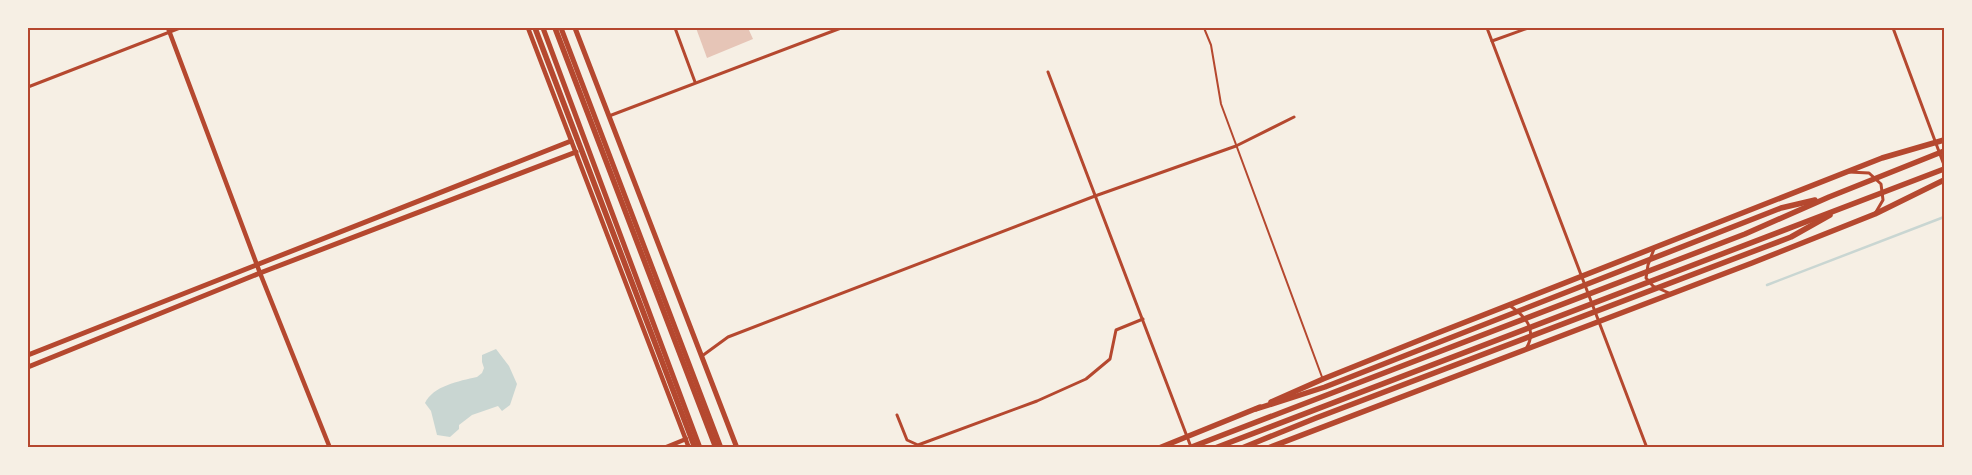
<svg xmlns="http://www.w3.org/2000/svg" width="1972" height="475" font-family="Mulish,sans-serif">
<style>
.water{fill:#c9d6d2}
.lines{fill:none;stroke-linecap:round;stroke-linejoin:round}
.stream{stroke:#c9d6d2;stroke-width:2.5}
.building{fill:#e6c5b7}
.service{stroke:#b5482f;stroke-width:2}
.minor{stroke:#b5482f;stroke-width:3}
.tertiary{stroke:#b5482f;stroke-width:4.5}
.secondary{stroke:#b5482f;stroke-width:5}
.primary{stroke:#b5482f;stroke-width:5.5}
.trunk{stroke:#b5482f;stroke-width:5.5}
.neatline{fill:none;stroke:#b5482f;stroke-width:2}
</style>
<rect width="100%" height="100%" fill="#f6efe4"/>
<!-- water -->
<path class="water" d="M 496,349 L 509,366 L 517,384 L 510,405 L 502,411 L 498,406 L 472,415 L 459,425 L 459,429 L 450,437 L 437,435 L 431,411 L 425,403 C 433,386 459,381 477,377 L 482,373 L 484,368 L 482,362 L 482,355 Z"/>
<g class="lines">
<!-- stream -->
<path class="stream" d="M 1767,285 L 1944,217"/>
</g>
<!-- building -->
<path class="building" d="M 696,28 L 748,28 L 753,39 L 707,58 Z"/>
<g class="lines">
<!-- service -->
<path class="service" d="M 1204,28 L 1211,45 L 1221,104 L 1322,377"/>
<!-- minor -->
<g class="minor">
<path d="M 675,28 L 695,82"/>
<path d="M 1487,28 L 1647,448"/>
<path d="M 1893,28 L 1944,165"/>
<path d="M 1492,41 L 1528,28"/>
<path d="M 1048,72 L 1191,447"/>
<path d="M 28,87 L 180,28"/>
<path d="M 609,116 L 841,28"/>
<path d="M 1849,172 L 1869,173 L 1881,184 L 1883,200 L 1876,212"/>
<path d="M 1654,249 L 1648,265 L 1646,278 L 1653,286 L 1669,293"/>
<path d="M 1509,305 C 1525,316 1538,329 1526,349"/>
<path d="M 702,356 L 728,337 L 1095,196 L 1236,146 L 1294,117"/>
<path d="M 897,415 L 907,440 L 918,445 L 1037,401 L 1086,379 L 1110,359 L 1116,330 L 1143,319"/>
</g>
<!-- tertiary -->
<g class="tertiary">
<path d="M 168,28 L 260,273 L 330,448"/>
<path d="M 528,28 L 689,448"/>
<path d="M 664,448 L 686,439"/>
</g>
<!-- secondary -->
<g class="secondary">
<path d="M 543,28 L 700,448"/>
<path d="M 561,28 L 721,448"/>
<path d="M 575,28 L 737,448"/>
<path d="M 28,355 L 571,141"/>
<path d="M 28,367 L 260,273 L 576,152"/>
</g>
<!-- primary -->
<g class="primary">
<path d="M 1271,402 L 1323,379 L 1435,334 L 1882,158 L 1944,140"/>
<path d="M 1159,448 L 1260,407"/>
<path d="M 1268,448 L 1752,263 L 1875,214 L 1944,180"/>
</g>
<!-- trunk -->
<g class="trunk">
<path d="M 535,28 L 695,448"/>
<path d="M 555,28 L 716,448"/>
<path d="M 1256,409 L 1325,387 L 1781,208 L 1815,200"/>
<path d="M 1189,448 L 1745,234 L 1829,197 L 1944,151"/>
<path d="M 1215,448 L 1944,169"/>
<path d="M 1242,448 L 1316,418 L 1791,237 L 1830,215"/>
</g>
</g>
<!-- border -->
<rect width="1972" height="475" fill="none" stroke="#f6efe4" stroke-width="58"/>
<rect x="29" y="29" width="1914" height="417" class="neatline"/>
</svg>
